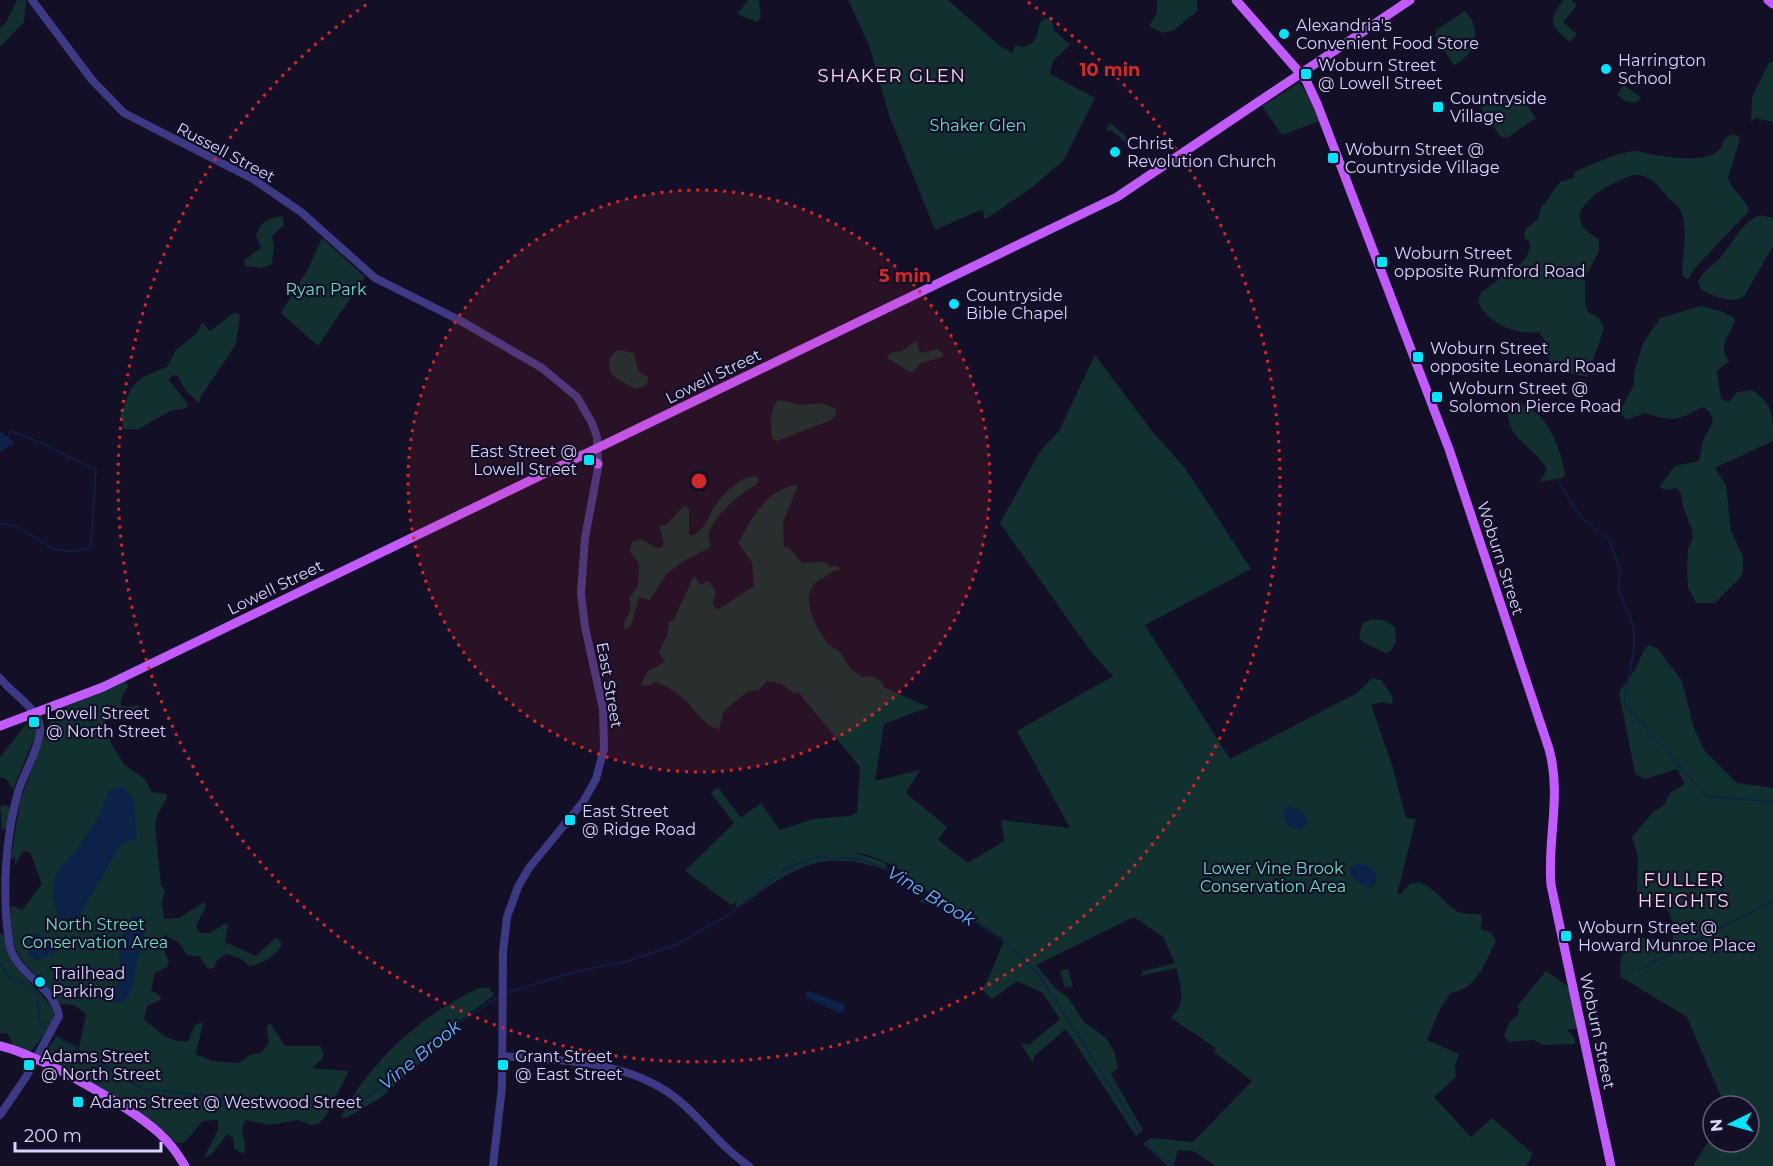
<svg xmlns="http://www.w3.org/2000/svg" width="1773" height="1166" font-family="Montserrat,sans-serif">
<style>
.green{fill:#12302f}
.water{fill:#0c2248}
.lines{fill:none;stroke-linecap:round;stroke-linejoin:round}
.stream{stroke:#0c2248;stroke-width:1.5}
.minor{stroke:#3d3a85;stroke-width:8}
.major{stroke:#c25bff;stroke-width:9}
.ring{fill:none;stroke:#d62828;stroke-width:3;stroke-dasharray:3 6}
.poi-dot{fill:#00e5ff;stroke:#130f26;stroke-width:2}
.labels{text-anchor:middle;stroke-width:4.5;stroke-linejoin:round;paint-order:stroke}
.poi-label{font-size:16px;fill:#d9d4ff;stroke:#130f26;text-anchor:start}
.park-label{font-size:16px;fill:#5fe0c0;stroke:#130f26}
.street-label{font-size:16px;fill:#d9d4ff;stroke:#130f26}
.neighbourhood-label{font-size:18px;letter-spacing:1.5px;fill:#ffd6f0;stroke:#130f26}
.water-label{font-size:18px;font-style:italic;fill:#62b6ff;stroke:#130f26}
.centre{fill:#d62828;stroke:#130f26;stroke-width:3}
.ring-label{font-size:18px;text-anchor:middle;font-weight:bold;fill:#d62828;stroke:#130f26;stroke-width:4.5;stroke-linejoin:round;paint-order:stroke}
</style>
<rect width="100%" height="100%" fill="#130f26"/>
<!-- green -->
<g class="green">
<path d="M 17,0 L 26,0 L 24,22 L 0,47 L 0,28 L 6,23 Z"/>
<path d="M 748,0 L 759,0 L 761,17 L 757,22 L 737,14 Z"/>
<path d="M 848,0 L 948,0 L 1000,46 L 1013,53 L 1015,45 L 1022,47 C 1038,44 1036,35 1041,21 L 1051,17 L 1054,30 L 1070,45 L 1053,61 L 1050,74 L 1095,98 L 1064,160 L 1030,189 L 987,218 L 984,218 L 983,209 L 935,230 L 889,115 L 869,45 Z"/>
<path d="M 1157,0 L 1197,0 L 1197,11 L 1174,30 L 1162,33 L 1149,26 L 1157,13 Z"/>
<path d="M 1564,0 L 1571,0 L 1577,5 L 1563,22 L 1577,34 L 1570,42 C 1551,26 1546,20 1564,0 Z"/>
<path d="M 1465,11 C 1483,29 1476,55 1454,65 L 1435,36 L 1436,30 Z"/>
<path d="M 1773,61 L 1773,122 L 1756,118 L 1751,122 L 1752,97 L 1769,63 Z"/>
<path d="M 1299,83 L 1309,96 L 1319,121 L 1282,135 L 1262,106 Z"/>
<path d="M 1624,85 L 1641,97 L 1636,103 L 1625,101 L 1617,95 Z"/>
<path d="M 1510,97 L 1526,104 L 1536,118 L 1507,138 L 1501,137 L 1481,108 L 1494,99 Z"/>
<path d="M 1110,123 L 1129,139 L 1126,143 L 1111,130 L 1108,131 L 1106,129 Z"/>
<path d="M 1732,135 L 1737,135 L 1740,139 L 1728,178 C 1732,191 1748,201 1749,211 L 1695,268 L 1688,279 L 1682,275 C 1682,254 1689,232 1681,211 C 1678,205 1672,202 1668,198 C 1662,189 1651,177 1640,175 C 1631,173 1622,180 1614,183 C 1587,197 1561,219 1599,239 L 1599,251 L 1585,278 L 1585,303 L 1588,312 L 1599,318 L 1604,329 L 1587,377 L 1564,372 L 1550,363 L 1545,341 L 1539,332 C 1517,336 1486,323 1478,301 L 1482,291 C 1495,285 1498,277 1509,271 C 1521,264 1530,258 1530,242 L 1524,238 L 1525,230 L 1538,219 L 1541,208 L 1560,182 L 1573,178 L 1575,172 C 1584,167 1628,149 1636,151 C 1657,155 1700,166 1719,150 C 1722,148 1723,142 1725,138 Z"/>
<path d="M 1761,215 L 1773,218 L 1773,246 L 1745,295 C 1734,305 1713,297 1701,289 L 1698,282 C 1702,271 1713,266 1721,257 C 1733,243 1742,221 1761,215 Z"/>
<path d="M 283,216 L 284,225 L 272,236 L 274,245 L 272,264 L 262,268 L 245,266 L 244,260 L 261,248 L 256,236 C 259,222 271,218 283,216 Z"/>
<path d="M 322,238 L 365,277 L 318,346 L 281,313 L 308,269 Z"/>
<path d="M 1701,306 L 1724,312 L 1735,319 C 1732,335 1716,345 1729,361 L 1717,371 L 1721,399 L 1729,402 L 1737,392 L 1752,390 C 1773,405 1773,414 1773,441 L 1715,468 L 1726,485 L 1731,531 L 1743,557 L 1743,571 L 1740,578 L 1715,603 L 1696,603 L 1688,588 L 1687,570 L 1688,549 L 1693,538 L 1692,530 L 1683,506 L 1681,494 L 1676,488 L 1667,490 L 1659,487 L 1675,466 L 1699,461 L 1703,441 L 1713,421 L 1710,412 L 1703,407 C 1676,421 1674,422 1645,413 L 1626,420 L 1620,411 L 1634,385 L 1634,373 L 1643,343 L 1660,318 Z"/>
<path d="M 232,314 L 237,313 L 240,316 L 236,344 L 201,396 L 199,403 L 185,390 L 178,376 L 173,375 L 169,380 L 188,404 L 186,408 L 170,411 L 139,429 L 124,429 L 120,417 C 134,382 130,381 167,367 L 176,350 L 198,332 L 202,322 L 210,331 Z"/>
<path d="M 916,341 L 920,353 L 937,349 L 943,353 L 942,357 L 921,363 L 912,373 L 887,358 L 890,353 L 902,351 Z"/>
<path d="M 618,350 L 634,353 L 638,371 L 648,377 L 647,385 L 635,389 C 620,378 606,380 610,357 Z"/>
<path d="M 1095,355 L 1152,431 L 1185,468 L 1251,569 L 1145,625 L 1230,759 L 1357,693 L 1372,678 L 1381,680 L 1393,697 L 1392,704 L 1382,702 L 1371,705 L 1392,765 L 1406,818 L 1416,819 L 1397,894 L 1401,894 C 1420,863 1441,903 1459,912 C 1466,915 1474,913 1482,915 L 1481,929 L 1492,933 L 1496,941 C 1484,963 1478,989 1451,993 L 1441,1007 L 1427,1040 L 1459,1054 L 1455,1065 L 1456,1077 L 1434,1097 L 1471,1137 L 1492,1118 L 1533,1154 L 1526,1166 L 1216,1166 L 1193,1151 L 1178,1150 L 1173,1166 L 1168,1166 L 1143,1144 L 1151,1138 L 1193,1142 L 1252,1081 L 1214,1052 L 1216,1048 L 1171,1018 C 1187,1003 1181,987 1176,968 L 1140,976 L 1143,971 L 1175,963 L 1163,937 L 1134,917 L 1036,965 L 1057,990 L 1067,996 L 1084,1022 L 1106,1038 L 1114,1051 L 1118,1068 L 1111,1074 L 1143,1130 L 1136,1136 L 1066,1029 L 1034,1056 L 1033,1063 L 1021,1044 L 1029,1045 L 1060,1019 L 1043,993 L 1017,981 L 992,999 L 982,989 C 993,972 995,961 1003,943 L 1002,938 L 956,909 L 918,902 L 929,894 C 907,872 883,856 852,852 L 884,862 L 887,868 L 882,869 C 832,852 806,861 763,890 C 754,896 747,905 735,907 L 736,902 L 731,905 L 685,871 L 734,823 L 711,793 L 718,787 L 741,818 L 761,803 L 780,830 L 813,819 L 850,816 L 857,812 L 860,767 L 799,693 L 795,694 L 782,684 L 767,681 L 759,690 L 748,691 L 724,711 L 719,729 C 705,728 696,710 686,701 C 677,693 667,686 656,682 L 646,686 L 641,683 L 648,671 L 665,662 L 659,652 L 668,633 L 669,622 L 673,621 L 694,576 L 701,585 L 708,581 L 716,592 L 713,604 L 717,610 L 754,586 L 752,562 L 738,543 C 752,518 767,488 798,485 L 783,523 L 784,547 L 790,549 L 802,563 L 824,562 L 831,567 L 838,566 L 840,570 C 832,571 830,574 824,577 C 796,590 813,621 825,640 C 829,647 838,648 842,655 C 851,669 848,668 863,677 L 873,676 L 882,682 L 885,688 L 929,707 L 884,724 L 875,781 L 920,770 L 906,793 L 947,827 L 938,840 L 968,863 L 1004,841 L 1001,820 L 1070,828 L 1017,731 L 1113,676 L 1091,652 L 1000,523 L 1041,450 L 1059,431 Z"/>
<path d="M 781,400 L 800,405 L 822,403 L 835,408 L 836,414 L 831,420 L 777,441 L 772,438 C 771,424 769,413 777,401 Z"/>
<path d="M 1513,403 C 1545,404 1561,447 1565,475 L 1562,478 L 1540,482 L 1547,470 C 1535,446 1501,437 1509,404 Z"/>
<path d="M 756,476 L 759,480 L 757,484 C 736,496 720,511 708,532 L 710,547 L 679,564 L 666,575 L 650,600 L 639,597 L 631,626 L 625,630 L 624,622 L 631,610 L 629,598 L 638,586 L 639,564 L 630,552 L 632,542 L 641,539 L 656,548 L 662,547 L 664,542 L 659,526 L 666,525 L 684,506 L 689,508 L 689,534 L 692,536 C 707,529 708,514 718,502 C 726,491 742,476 756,476 Z"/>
<path d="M 1372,619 L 1386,621 L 1395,627 L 1396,642 L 1391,651 L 1385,653 L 1363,642 L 1359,636 L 1363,623 Z"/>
<path d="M 1649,645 L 1657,648 L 1682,681 L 1694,728 L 1704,750 L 1737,783 L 1773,788 L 1773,1166 L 1693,1166 L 1713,1134 L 1713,1142 L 1749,1142 L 1749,1106 L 1725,1106 L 1687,1017 L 1621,977 C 1618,963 1623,940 1644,938 C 1654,937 1662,945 1672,940 C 1677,931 1670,905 1658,901 C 1654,900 1647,901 1643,902 L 1637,895 L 1638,857 L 1632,837 L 1653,812 L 1663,806 L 1671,792 L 1685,784 L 1677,769 L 1645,779 L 1635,774 L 1634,768 L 1619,692 L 1635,670 L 1645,648 Z"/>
<path d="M 128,680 L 126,683 L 129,685 L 121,699 L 121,705 L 127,707 L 139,705 L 140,710 L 133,714 L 112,715 L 104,724 L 103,729 L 124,765 L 145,779 L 152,792 L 166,794 L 167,798 L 157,815 L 155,825 L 161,885 L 165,892 L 162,902 L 164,919 L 179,918 L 204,902 L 206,906 L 196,925 L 200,933 L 211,933 L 224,924 L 228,925 L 225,942 L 256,956 L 274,939 L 278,938 L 282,944 C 277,956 261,964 249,966 L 240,958 L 226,954 L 217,960 L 214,968 L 208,969 L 200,957 L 187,955 L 179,943 L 165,935 L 162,946 L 169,962 L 167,967 L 155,973 L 151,990 L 160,996 L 161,1000 L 147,1006 L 144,1019 C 157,1030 170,1044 188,1041 L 195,1025 L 203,1022 L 196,1054 L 212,1061 L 239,1063 L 251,1054 L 261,1053 L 269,1043 L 267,1027 L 270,1023 L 285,1046 L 320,1046 L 324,1053 L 323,1058 L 312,1068 L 349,1071 L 326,1116 L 318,1124 L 312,1125 L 297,1120 L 269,1125 L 246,1120 C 237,1132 249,1143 244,1154 L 234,1149 L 233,1138 L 227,1134 L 212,1154 L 204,1158 L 218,1130 L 218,1120 L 203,1121 L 184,1143 L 175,1143 L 165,1132 L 140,1115 L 57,1066 L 48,1057 L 48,1048 L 57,1036 L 79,1048 L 86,1014 L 74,1005 L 60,1004 C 34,964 5,964 11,905 L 22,910 L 42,884 L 30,852 L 23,851 L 15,865 L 15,858 L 11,858 L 20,801 L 51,719 L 65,707 Z"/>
<path d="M 27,723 L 34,725 L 37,732 L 13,789 L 6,779 L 0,777 L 0,757 Z"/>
<path d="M 7,805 L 11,809 L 7,828 L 2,830 L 0,806 Z"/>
<path d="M 0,933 L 4,936 L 13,964 L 54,1009 L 54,1024 L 30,1052 L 13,1046 L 8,1034 L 0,1033 Z"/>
<path d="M 1068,969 L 1073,986 L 1065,988 L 1060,971 Z"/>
<path d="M 1546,971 L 1569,987 L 1578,1028 L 1567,1030 L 1575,1038 L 1575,1044 L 1544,1045 L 1533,1040 L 1509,1042 L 1504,1036 L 1509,1023 L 1519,1013 L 1518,1005 Z"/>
<path d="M 479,988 L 489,988 L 494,995 L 458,1022 L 460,1028 L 456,1032 L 379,1099 L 346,1118 L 341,1117 C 370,1061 421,1015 479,988 Z"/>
</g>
<!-- water -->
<g class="water">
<path d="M 0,431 L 15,443 L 0,452 Z"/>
<path d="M 122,786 L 133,798 L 137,840 L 130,840 L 119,847 L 70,932 L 66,932 L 56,909 L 53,895 L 54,880 L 57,872 L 79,847 L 97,818 L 109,792 Z"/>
<path d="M 1287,807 C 1297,808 1304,810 1307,822 L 1302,830 L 1289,826 L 1282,815 Z"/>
<path d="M 1357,864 L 1367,865 L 1375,871 L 1376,881 L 1373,888 C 1359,885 1353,881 1349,868 Z"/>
<path d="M 133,916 L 137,916 C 151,928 141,945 137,960 C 133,974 136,999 118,1004 L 113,1000 C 112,992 117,989 118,982 C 122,961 115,932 133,916 Z"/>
<path d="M 35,932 L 51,940 L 57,947 L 54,954 L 37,960 L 28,956 L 27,948 Z"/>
<path d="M 809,991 L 844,1004 L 845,1010 L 839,1013 L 807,998 L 806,993 Z"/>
</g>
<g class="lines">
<!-- stream -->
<g class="stream">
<path d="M 1558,479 L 1573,506 L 1584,520 L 1610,540 L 1620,570 L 1618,588 L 1634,628 L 1634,648 L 1624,703 L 1706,796 L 1773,802"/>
<path d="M 0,524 C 38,524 42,564 91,547 L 96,469 C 66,458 42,440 10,431 L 8,437"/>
<path d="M 0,963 L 9,978 L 25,983 L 37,994 L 40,1022 L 47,1029"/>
<path d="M 1639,970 L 1773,901"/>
<path d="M 509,992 L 579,971 L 628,961 L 678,944 L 730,914 L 785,869 L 818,857 L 860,859 L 900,874 L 961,913 L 1006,943 L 1040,976 L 1139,1131"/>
<path d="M 54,1035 L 143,1089 L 211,1096"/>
<path d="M 217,1098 C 255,1105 294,1097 331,1106"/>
<path d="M 342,1109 L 348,1110 L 397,1077 L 457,1024 L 498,997"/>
<path d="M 1147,1143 L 1153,1152 L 1175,1166"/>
</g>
<!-- minor -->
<g class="minor">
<path d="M 32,0 L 92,80 L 124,113 L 253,179 L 301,212 L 375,278 L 461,321 L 542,368 L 577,397 L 592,423 L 597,437 L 598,468 L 585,538 L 581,593 L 585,627 L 603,709 L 604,749 L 596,779 L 583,802 L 529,868 L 518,887 L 507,917 L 503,952 L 502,1087 L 493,1166"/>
<path d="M 0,678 C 11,693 38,708 40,727 C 42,743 23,775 18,792 C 5,838 2,894 9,942 C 13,974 55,986 59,1016 L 26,1077 L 0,1115"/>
<path d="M 503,1056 C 565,1061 633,1060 682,1103 C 705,1123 723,1149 749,1166"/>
</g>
<!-- major -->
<g class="major">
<path d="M 1236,0 L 1306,80 L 1318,106 L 1449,449 L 1549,749 C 1562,795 1547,839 1551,885 L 1611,1166"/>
<path d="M 1768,0 L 1773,4"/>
<path d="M 582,455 L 598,464"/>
<path d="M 0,726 L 103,687 L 1117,197 L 1410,0"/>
<path d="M 0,1046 C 39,1055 129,1106 159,1133 C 170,1143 178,1154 185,1166"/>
</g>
</g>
<!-- distance rings -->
<circle cx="699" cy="481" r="291" fill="#d62828" fill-opacity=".12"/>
<g class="ring">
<circle cx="699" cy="481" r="291"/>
<path d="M1028 2A581 581 0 1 1 370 2"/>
</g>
<!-- markers -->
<g class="poi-dot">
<circle cx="1284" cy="34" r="6"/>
<circle cx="1606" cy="69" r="6"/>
<rect x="1300" y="68" width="12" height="12" rx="3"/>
<rect x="1432" y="101" width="12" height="12" rx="3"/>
<circle cx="1115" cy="152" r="6"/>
<rect x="1327" y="152" width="12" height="12" rx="3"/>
<rect x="1376" y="256" width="12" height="12" rx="3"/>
<circle cx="954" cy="304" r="6"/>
<rect x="1412" y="351" width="12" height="12" rx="3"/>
<rect x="1431" y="391" width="12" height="12" rx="3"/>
<rect x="583" y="454" width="12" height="12" rx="3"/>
<rect x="28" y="716" width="12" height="12" rx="3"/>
<rect x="564" y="814" width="12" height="12" rx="3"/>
<rect x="1560" y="930" width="12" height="12" rx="3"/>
<circle cx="40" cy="982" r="6"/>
<rect x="23" y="1059" width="12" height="12" rx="3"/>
<rect x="497" y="1059" width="12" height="12" rx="3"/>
<rect x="72" y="1096" width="12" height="12" rx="3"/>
</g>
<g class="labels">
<!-- poi labels -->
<g class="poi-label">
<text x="1296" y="31">Alexandria's<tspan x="1296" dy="18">Convenient Food Store</tspan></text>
<text x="1618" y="66">Harrington<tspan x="1618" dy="18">School</tspan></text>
<text x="1318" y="71">Woburn Street<tspan x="1318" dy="18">@ Lowell Street</tspan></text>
<text x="1450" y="104">Countryside<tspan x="1450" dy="18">Village</tspan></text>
<text x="1127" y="149">Christ<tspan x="1127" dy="18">Revolution Church</tspan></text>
<text x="1345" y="155">Woburn Street @<tspan x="1345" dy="18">Countryside Village</tspan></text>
<text x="1394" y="259">Woburn Street<tspan x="1394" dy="18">opposite Rumford Road</tspan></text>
<text x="966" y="301">Countryside<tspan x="966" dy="18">Bible Chapel</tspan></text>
<text x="1430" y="354">Woburn Street<tspan x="1430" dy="18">opposite Leonard Road</tspan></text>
<text x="1449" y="394">Woburn Street @<tspan x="1449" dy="18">Solomon Pierce Road</tspan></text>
<text x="577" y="457" text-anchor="end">East Street @<tspan x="577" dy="18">Lowell Street</tspan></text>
<text x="46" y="719">Lowell Street<tspan x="46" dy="18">@ North Street</tspan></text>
<text x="582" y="817">East Street<tspan x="582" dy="18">@ Ridge Road</tspan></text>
<text x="1578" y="933">Woburn Street @<tspan x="1578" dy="18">Howard Munroe Place</tspan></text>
<text x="52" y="979">Trailhead<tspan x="52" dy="18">Parking</tspan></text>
<text x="41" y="1062">Adams Street<tspan x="41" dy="18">@ North Street</tspan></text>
<text x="515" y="1062">Grant Street<tspan x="515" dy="18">@ East Street</tspan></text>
<text x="90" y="1108">Adams Street @ Westwood Street</text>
</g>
<!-- park labels -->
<g class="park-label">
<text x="978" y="131">Shaker Glen</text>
<text x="326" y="295">Ryan Park</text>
<text x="1273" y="874">Lower Vine Brook<tspan x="1273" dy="18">Conservation Area</tspan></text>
<text x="95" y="930">North Street<tspan x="95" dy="18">Conservation Area</tspan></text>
</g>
<!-- street labels -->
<g class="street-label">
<text transform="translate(226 152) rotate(28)" y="6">Russell Street</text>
<text transform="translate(713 376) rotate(-26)" y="6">Lowell Street</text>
<text transform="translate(1501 558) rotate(72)" y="6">Woburn Street</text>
<text transform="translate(275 587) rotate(-26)" y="6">Lowell Street</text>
<text transform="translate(610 685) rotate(80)" y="6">East Street</text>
<text transform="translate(1598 1031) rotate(78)" y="6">Woburn Street</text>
</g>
<!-- neighbourhood labels -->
<g class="neighbourhood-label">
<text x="892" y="82">SHAKER GLEN</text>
<text x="1684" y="886">FULLER<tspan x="1684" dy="21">HEIGHTS</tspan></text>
</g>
<!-- water labels -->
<g class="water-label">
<text transform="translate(931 896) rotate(31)" y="6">Vine Brook</text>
<text transform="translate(420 1055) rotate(-39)" y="6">Vine Brook</text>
</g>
</g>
<circle cx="699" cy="481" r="9" class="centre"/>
<g class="ring-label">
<text x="1110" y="76">10 min</text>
<text x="905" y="282">5 min</text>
</g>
<!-- north arrow -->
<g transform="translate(1731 1124) rotate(265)"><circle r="28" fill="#130f26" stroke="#625e7d" stroke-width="1.5"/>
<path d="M0-4.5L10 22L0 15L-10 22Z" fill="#00e5ff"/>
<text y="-9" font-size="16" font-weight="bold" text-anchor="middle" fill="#d9d4ff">N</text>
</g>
<!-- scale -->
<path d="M15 1142v9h146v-9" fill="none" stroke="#d9d4ff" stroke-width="3"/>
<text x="24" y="1142" font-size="18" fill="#d9d4ff" stroke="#130f26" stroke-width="4.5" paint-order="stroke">200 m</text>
</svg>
